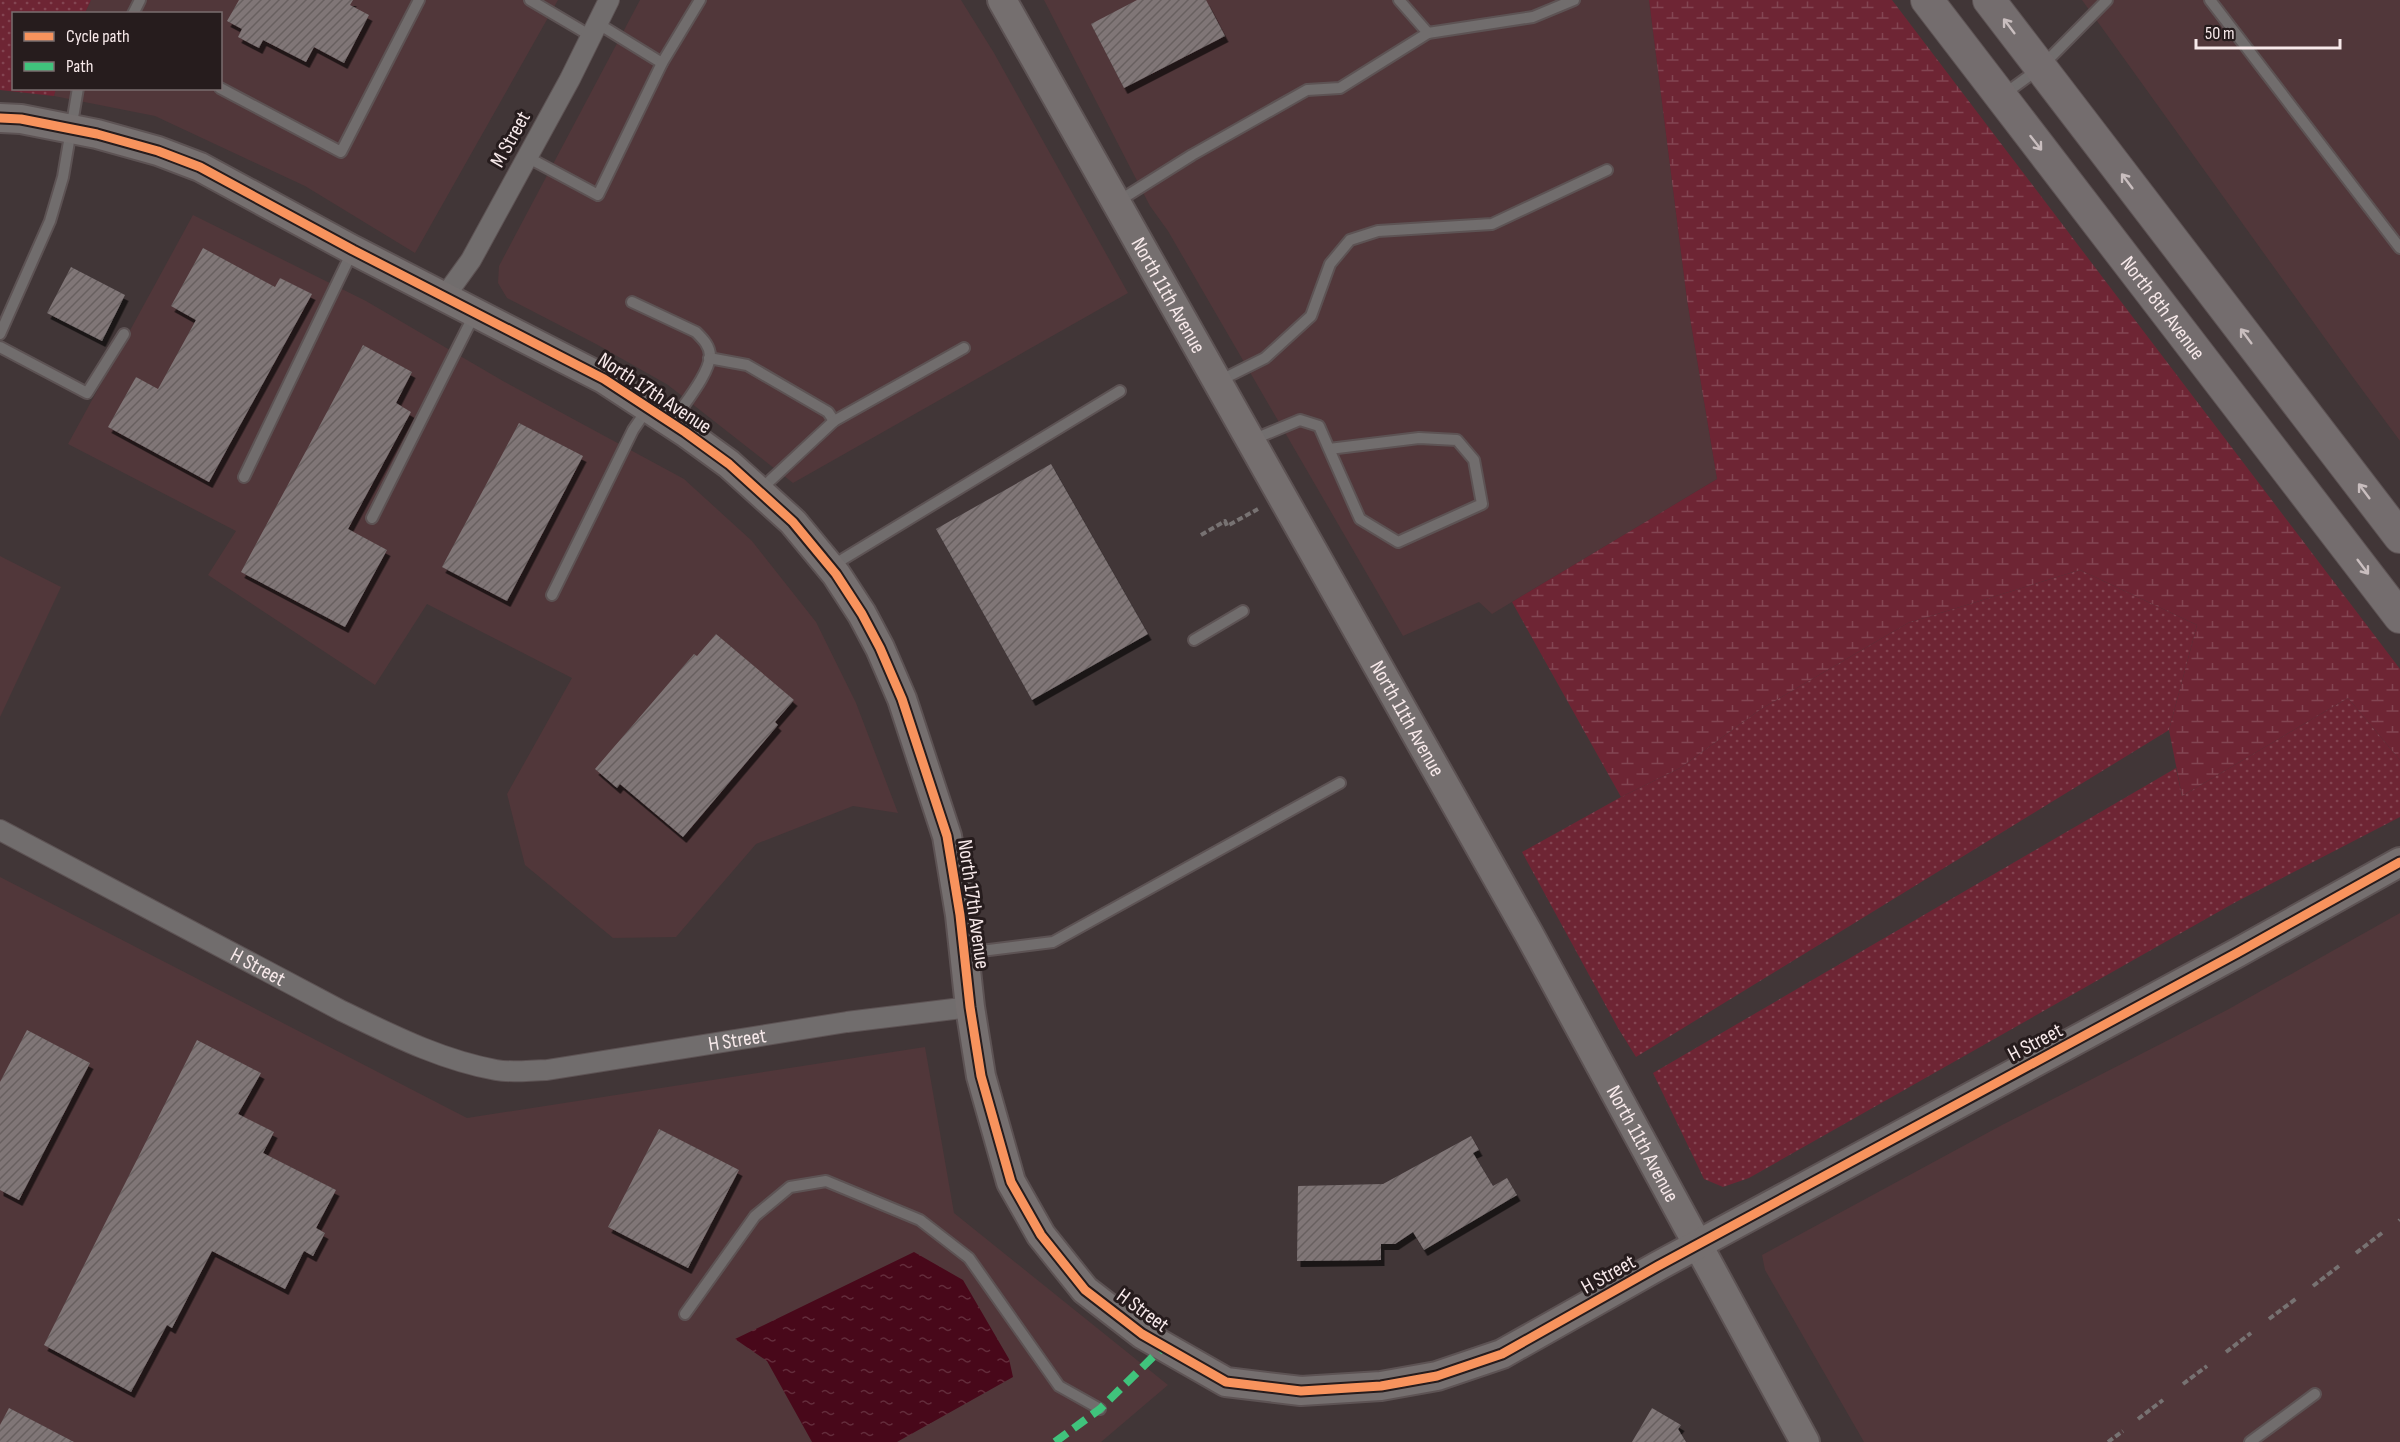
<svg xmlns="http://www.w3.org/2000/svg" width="2400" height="1442" font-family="'Sofia Sans Condensed',sans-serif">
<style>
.built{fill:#51373a}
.grass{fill:url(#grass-dots)}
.wetland{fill:url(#wetland-marsh)}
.water{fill:url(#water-ripples)}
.building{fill:url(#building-hatch);filter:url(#shadow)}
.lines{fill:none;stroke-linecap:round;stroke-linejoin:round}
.lane-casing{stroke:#5d5354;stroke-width:14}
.street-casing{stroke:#5d5354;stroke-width:22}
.secondary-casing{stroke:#5d5354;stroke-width:32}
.primary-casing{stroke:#5d5354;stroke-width:34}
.path{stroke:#777272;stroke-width:4;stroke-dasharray:6 3;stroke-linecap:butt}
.lane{stroke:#716d6d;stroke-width:10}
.street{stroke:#716d6d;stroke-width:20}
.secondary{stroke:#756f6f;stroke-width:28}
.primary{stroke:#746d6e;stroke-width:32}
.quiet{stroke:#40c37c;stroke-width:8;stroke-dasharray:15 8;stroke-linecap:butt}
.cycleway-casing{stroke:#261c1d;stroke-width:13}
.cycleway{stroke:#f8935d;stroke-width:9}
.oneway{stroke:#c9bebf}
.labels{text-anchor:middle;stroke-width:6;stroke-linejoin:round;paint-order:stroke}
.street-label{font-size:21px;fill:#f7e9ea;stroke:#261c1d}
</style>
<defs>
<pattern id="grass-dots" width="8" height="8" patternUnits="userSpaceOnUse" patternTransform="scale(1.5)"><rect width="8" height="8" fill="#6e2534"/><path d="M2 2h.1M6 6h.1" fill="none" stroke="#834552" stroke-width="1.8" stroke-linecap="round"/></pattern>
<pattern id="wetland-marsh" width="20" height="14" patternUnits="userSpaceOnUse" patternTransform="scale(1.5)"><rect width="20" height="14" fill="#6e2534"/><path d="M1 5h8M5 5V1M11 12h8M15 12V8" fill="none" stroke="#834552"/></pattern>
<pattern id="water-ripples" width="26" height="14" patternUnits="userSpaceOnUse" patternTransform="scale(1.5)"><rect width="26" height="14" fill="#48081a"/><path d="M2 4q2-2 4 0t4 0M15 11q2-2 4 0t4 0" fill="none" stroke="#632c3b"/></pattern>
<pattern id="building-hatch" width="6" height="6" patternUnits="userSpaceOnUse" patternTransform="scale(1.5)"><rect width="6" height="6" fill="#807677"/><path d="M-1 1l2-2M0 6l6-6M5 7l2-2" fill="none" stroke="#686061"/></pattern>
<filter id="shadow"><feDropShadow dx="3.5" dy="6" stdDeviation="0" flood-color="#0009"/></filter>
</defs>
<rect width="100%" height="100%" fill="#413637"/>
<!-- built -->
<g class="built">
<path d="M 91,0 L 558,0 L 415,253 L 305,186 L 155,116 L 54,96 L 56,88 L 220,88 L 220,14 L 85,13 Z"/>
<path d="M 640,0 L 961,0 L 994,53 L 1128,293 L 793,483 L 668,385 L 596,344 L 507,298 L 498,283 L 499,266 Z"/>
<path d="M 1044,0 L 1649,0 L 1687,300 L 1717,479 L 1492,614 L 1479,602 L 1403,636 L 1168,231 L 1150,206 Z"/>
<path d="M 2082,0 L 2400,0 L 2400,441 L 2352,376 Z"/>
<path d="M 193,215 L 366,301 L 503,381 L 684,479 L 752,541 L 816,622 L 856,703 L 898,813 L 853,806 L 756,844 L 676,937 L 613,938 L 525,865 L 507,794 L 572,678 L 427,604 L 375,685 L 208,575 L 236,531 L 68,444 Z"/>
<path d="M 0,556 L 61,587 L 0,717 Z"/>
<path d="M 0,877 L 467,1118 L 925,1047 L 954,1213 L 1168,1385 L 1101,1442 L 0,1442 Z"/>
<path d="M 2400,913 L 2400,1442 L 1864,1442 L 1765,1270 L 1762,1255 L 2002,1125 L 2227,1010 Z"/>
</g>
<!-- grass -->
<g class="grass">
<path d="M 0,0 L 91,0 L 85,13 L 14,14 L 14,88 L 56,89 L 54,96 L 0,90 Z"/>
<path d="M 2080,570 L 2197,625 L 2169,730 L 1636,1057 L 1618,1028 L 1522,852 L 1621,797 L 1680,768 L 1761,709 L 1908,623 Z"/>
<path d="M 2348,698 L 2400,760 L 2400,817 L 2234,903 L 1749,1178 L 1723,1187 L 1704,1179 L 1653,1073 L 2176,768 L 2182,796 Z"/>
</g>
<!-- wetland -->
<path class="wetland" d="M 1649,0 L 1892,0 L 2400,669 L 2400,760 L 2348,698 L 2182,796 L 2169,730 L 2197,625 L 2080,570 L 1908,623 L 1761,709 L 1680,768 L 1621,797 L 1512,602 L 1717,479 L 1687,300 Z"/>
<!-- water -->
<path class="water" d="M 914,1252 L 963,1280 L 1009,1359 L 1013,1377 L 897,1442 L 812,1442 L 767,1361 L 735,1339 Z"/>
<!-- building -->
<g class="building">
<path d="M 239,0 L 353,0 L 350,5 L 369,15 L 344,63 L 314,47 L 306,62 L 263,40 L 259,48 L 238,37 L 242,29 L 227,21 Z"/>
<path d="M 1137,0 L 1206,0 L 1225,36 L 1124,88 L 1091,24 Z"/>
<path d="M 203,248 L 275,287 L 280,278 L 312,294 L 209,482 L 108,427 L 136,377 L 158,389 L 196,320 L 171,306 Z"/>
<path d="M 71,267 L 125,295 L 102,341 L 47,313 Z"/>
<path d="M 363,345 L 412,372 L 396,403 L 411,412 L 348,529 L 387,550 L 345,627 L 241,572 Z"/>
<path d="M 519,423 L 583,456 L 507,601 L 442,567 Z"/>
<path d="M 1051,464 L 1148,634 L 1032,700 L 936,529 Z"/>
<path d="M 716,634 L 794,700 L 775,722 L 778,725 L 683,837 L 620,784 L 617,788 L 595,769 L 694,654 L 697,656 Z"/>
<path d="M 27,1030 L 90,1063 L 19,1200 L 0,1190 L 0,1082 Z"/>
<path d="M 197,1040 L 261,1073 L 238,1114 L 274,1132 L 263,1153 L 336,1190 L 316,1228 L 325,1233 L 313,1256 L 304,1251 L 285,1289 L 212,1251 L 172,1328 L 167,1325 L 131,1392 L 44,1345 Z"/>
<path d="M 659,1129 L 739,1170 L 688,1268 L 608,1227 Z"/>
<path d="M 1471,1136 L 1479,1150 L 1473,1153 L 1493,1186 L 1507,1178 L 1517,1195 L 1424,1250 L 1413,1232 L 1395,1244 L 1381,1244 L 1381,1260 L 1297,1261 L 1298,1186 L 1383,1184 Z"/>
<path d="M 9,1408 L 74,1442 L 0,1442 L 0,1425 Z"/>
<path d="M 1652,1408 L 1681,1425 L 1678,1429 L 1686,1442 L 1632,1442 Z"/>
</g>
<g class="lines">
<defs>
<g id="lane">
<path d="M 530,0 L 591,36"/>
<path d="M 2210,0 L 2400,248"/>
<path d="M 133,14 L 140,0"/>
<path d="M 597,23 L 662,63"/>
<path d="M 1428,33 L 1533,17 L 1574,0"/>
<path d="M 220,88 L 341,152 L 419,0"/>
<path d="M 2003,95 L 2040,68 L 2107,0"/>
<path d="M 527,157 L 598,195 L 662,63 L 700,0"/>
<path d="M 1117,202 L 1192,155 L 1307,90 L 1340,88 L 1428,33 L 1399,0"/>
<path d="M 632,302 L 696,332 C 703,339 710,346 710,356 C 709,375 682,406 672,423"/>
<path d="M 0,334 L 50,221 L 63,177 L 78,88"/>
<path d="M 0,347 L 87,393 L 124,334"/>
<path d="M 709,358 L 747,365 L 828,412 L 834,421"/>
<path d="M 1219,381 L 1265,358 L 1311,316 L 1330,264 L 1350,240 L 1378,231 L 1492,224 L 1607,170"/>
<path d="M 1252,440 L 1300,420 L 1319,426 L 1329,449 L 1419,438 L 1457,440 L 1474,460 L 1482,504 L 1398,542 L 1360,519 L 1329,449"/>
<path d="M 244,477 L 353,250"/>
<path d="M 759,491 L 834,421 L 964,348"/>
<path d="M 372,518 L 474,315"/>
<path d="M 830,567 L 1120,391"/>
<path d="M 552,595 L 633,430 L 648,408"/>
<path d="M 1194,640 L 1243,611"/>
<path d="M 965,953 L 1053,942 L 1340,783"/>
<path d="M 685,1314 L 755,1216 L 790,1187 L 826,1181 L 920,1220 L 969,1258 L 1059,1386 L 1100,1409"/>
<path d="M 2250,1442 L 2315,1394"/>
</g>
<g id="street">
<path d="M 445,296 L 471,260 L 570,79 L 609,0"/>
<path id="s1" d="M 0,830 L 342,1011 C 392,1035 441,1060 496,1070 C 513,1073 531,1070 547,1070 L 847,1022 L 970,1007"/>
</g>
<g id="secondary">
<path id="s2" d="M 1002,0 L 1529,934 L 1805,1442"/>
<path d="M 0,118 L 21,119 L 97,134 L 158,151 L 200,167 L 353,250 L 604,379 L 685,432 L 729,464 L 793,522 L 836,574 L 862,614 L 880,648 L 902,699 L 947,836 L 960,915 L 970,1007 L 981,1076 L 1011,1182 L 1041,1235 L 1085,1290 L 1142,1334 L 1226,1382 L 1301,1391 L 1381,1386 L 1437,1376 L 1502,1354 L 1658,1266 L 2237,953 L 2400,862"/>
</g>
<g id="primary">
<path id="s3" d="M 1927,0 L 2400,617"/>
<path d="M 1989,0 L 2400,537"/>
</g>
</defs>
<!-- lane casing -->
<use href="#lane" class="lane-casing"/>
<!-- street casing -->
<use href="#street" class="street-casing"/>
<!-- secondary casing -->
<use href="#secondary" class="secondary-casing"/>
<!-- primary casing -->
<use href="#primary" class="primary-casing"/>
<!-- path -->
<g class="path">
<path d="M 1201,535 L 1225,521 L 1227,526 L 1258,509"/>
<path d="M 2399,1221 L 2400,1220"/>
<path d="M 2356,1253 L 2382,1233"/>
<path d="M 2313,1286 L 2339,1266"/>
<path d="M 2269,1319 L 2297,1298"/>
<path d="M 2226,1352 L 2251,1333"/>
<path d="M 2183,1384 L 2207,1366"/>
<path d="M 2138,1419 L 2163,1400"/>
<path d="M 2108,1442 L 2123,1431"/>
</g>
<!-- lane -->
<use href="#lane" class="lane"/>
<!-- street -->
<use href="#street" class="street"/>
<!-- secondary -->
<use href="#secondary" class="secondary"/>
<!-- primary -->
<use href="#primary" class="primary"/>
<!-- quiet -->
<path class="quiet" d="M 1055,1442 L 1100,1409 L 1163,1347"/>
<defs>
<path id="cycleway" d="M 0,118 L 21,119 L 97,134 L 158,151 L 200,167 L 353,250 L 604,379 L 685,432 L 729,464 L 793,522 L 836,574 L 862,614 L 880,648 L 902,699 L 947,836 L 960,915 L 970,1007 L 981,1076 L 1011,1182 L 1041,1235 L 1085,1290 L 1142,1334 L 1226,1382 L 1301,1391 L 1381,1386 L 1437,1376 L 1502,1354 L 1658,1266 L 2237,953 L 2400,862"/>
</defs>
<!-- cycleway casing -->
<use href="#cycleway" class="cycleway-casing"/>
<!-- cycleway -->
<use href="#cycleway" class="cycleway"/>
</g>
<!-- one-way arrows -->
<defs><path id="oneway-shaft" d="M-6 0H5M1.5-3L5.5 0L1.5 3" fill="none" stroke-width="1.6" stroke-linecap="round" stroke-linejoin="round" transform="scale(1.5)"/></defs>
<g class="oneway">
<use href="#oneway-shaft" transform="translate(2009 26) rotate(-127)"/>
<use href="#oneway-shaft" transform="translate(2036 143) rotate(52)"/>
<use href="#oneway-shaft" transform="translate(2127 181) rotate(-127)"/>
<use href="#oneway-shaft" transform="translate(2246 336) rotate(-127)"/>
<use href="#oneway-shaft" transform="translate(2364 491) rotate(-127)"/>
<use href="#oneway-shaft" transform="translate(2363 567) rotate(53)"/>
</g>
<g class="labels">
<!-- street labels -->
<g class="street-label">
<text transform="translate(510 139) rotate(-61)" y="7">M Street</text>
<text dy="7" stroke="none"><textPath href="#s2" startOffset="339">North 11th Avenue</textPath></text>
<text dy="7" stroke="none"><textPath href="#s3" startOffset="388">North 8th Avenue</textPath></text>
<text transform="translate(655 393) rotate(33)" y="7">North 17th Avenue</text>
<text dy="7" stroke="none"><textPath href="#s2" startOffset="825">North 11th Avenue</textPath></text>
<text transform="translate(974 904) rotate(82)" y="7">North 17th Avenue</text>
<text dy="7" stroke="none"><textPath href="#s1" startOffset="292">H Street</textPath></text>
<text dy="7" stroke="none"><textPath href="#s1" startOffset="796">H Street</textPath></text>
<text transform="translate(2035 1042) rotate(-28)" y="7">H Street</text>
<text dy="7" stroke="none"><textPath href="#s2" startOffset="1311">North 11th Avenue</textPath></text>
<text transform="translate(1608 1274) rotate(-29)" y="7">H Street</text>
<text transform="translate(1143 1310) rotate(36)" y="7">H Street</text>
</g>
</g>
<!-- legend -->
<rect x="12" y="12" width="210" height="78" fill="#261c1d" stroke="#7a6e6f" stroke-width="1.5"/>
<rect x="24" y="32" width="30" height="9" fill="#f8935d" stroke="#7a6e6f" stroke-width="1.5"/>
<text x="66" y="42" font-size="18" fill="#f7e9ea">Cycle path</text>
<rect x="24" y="62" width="30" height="9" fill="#40c37c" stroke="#7a6e6f" stroke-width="1.5"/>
<text x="66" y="72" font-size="18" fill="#f7e9ea">Path</text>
<!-- scale -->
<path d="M2196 39v9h144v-9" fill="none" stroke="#f7e9ea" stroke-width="3"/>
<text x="2205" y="39" font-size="18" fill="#f7e9ea" stroke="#261c1d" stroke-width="4.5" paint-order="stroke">50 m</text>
</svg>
